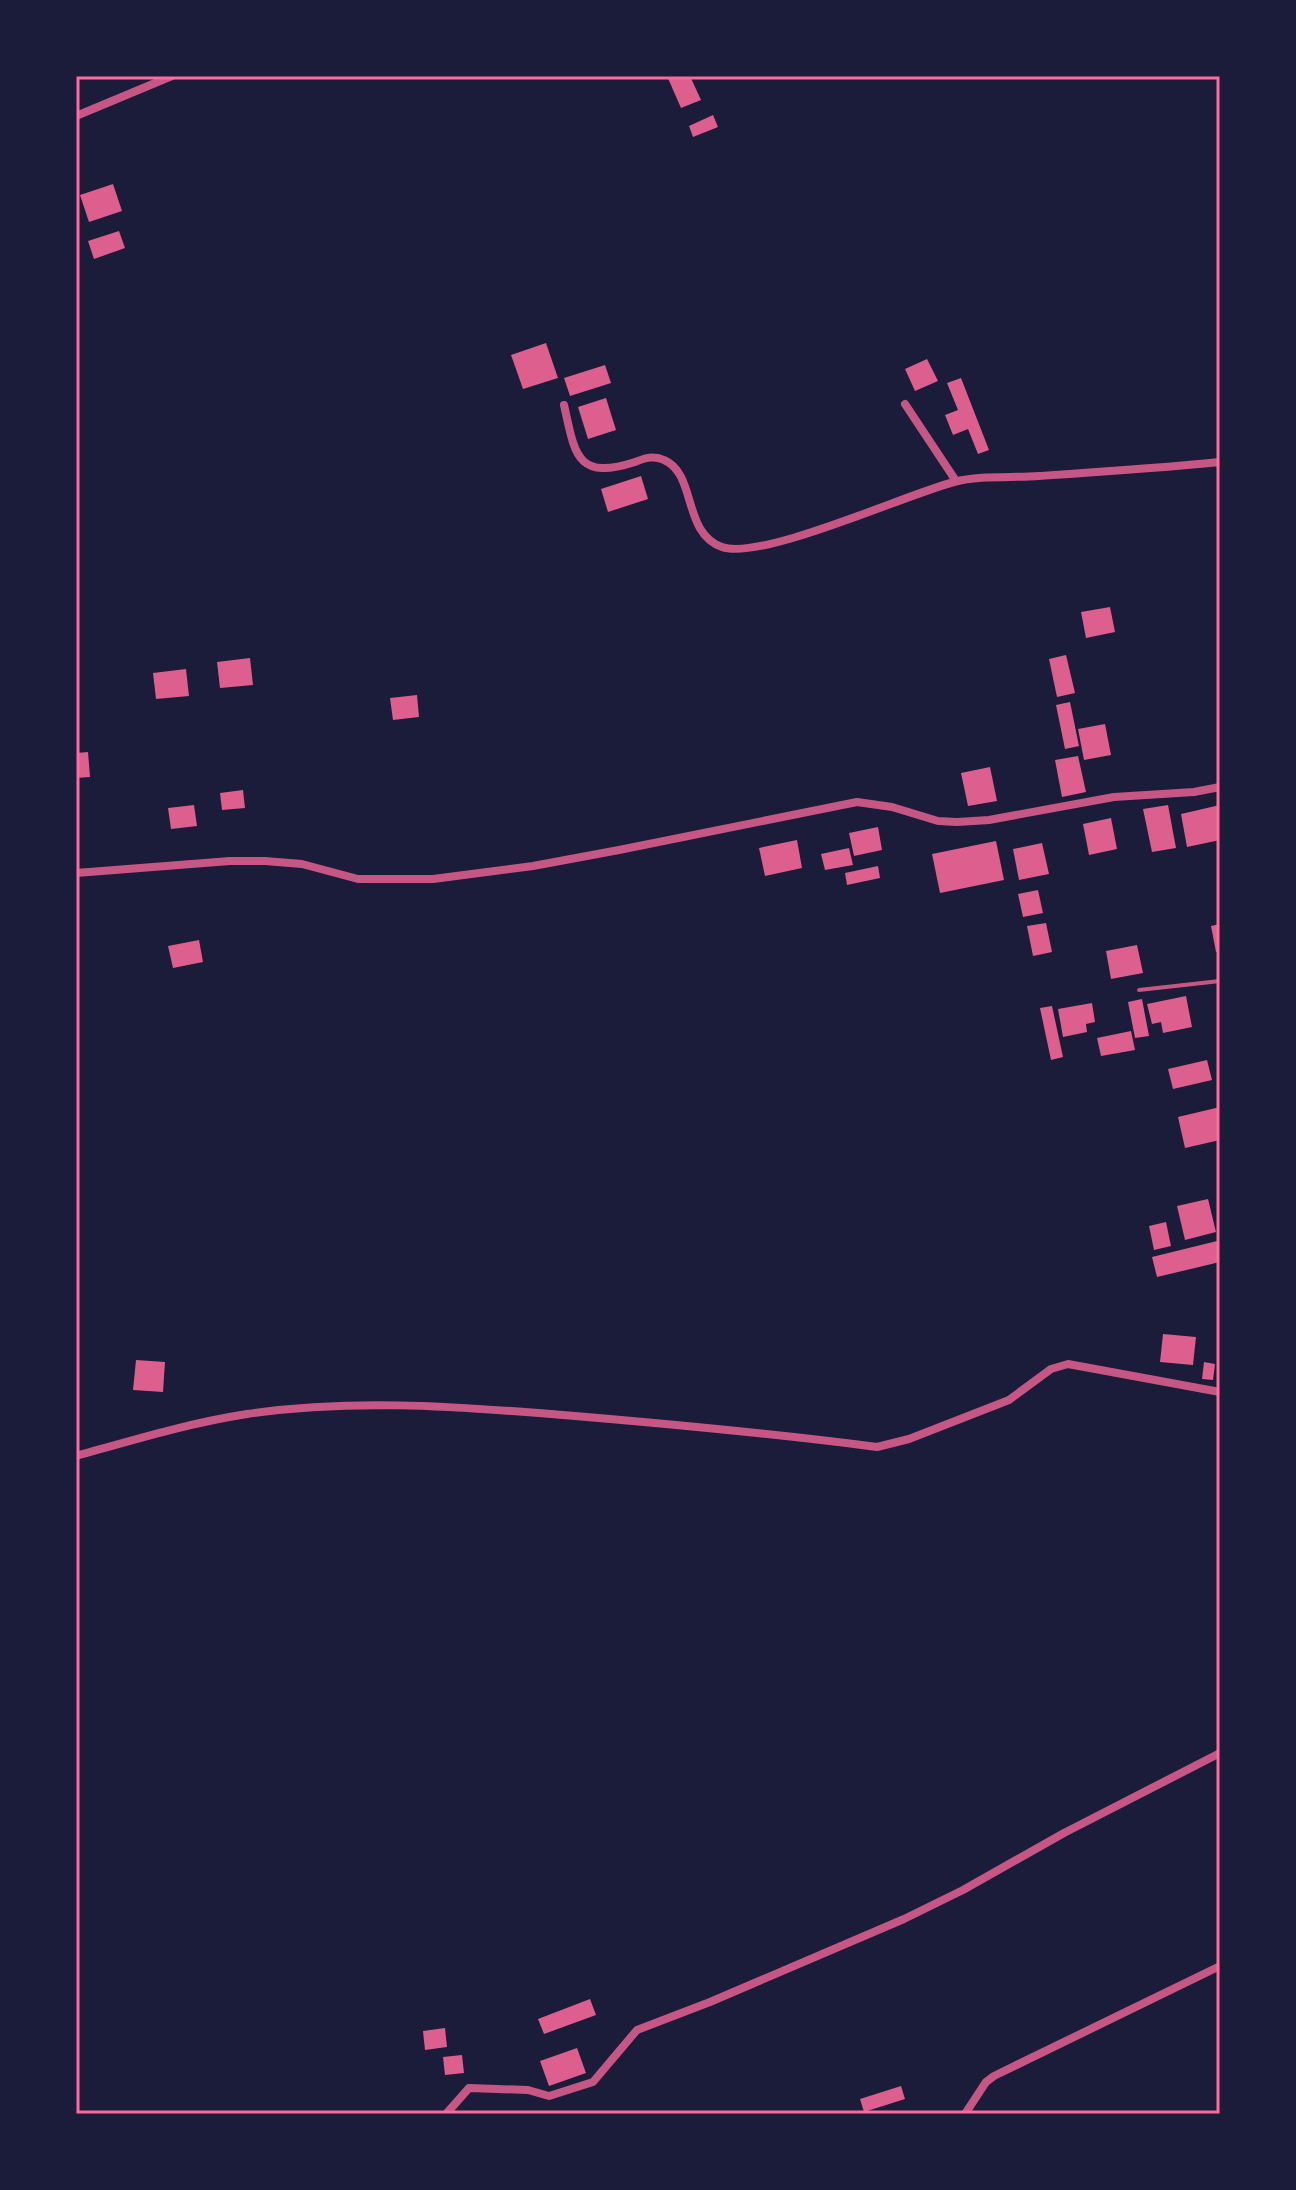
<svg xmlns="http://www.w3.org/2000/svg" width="1296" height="2190" font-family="Commissioner,sans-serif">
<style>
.building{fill:#dd5f8e}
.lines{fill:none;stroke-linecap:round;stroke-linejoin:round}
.service{stroke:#c65784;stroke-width:4}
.minor{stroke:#c65784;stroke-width:8}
.neatline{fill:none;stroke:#ff6b9d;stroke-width:3}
</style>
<rect width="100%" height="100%" fill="#1b1b3a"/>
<!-- building -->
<g class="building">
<path d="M 667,76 L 690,76 L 701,100 L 681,108 Z"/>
<path d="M 713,115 L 718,127 L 693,137 L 689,126 Z"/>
<path d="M 113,184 L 122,211 L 89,222 L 80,195 Z"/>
<path d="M 119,231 L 125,248 L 94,259 L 88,241 Z"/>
<path d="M 546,343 L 558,378 L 523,389 L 511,355 Z"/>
<path d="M 927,359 L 938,381 L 915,391 L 905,369 Z"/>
<path d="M 605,365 L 611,383 L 570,396 L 564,378 Z"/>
<path d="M 961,378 L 989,450 L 978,454 L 968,429 L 953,435 L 945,415 L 958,410 L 947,383 Z"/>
<path d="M 606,398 L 616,430 L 588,439 L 578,407 Z"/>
<path d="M 641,476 L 648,499 L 608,512 L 601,489 Z"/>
<path d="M 1110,607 L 1115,632 L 1086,638 L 1081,612 Z"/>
<path d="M 1066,655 L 1075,693 L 1057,697 L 1049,659 Z"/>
<path d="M 250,658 L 253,685 L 220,688 L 217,662 Z"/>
<path d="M 186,669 L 189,696 L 156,699 L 153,673 Z"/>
<path d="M 417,695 L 419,717 L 393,720 L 390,698 Z"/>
<path d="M 1070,702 L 1079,746 L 1065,749 L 1056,705 Z"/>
<path d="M 1105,724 L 1111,755 L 1084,760 L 1078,729 Z"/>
<path d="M 88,752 L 90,777 L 76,778 L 76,753 Z"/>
<path d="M 1078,756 L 1086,792 L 1062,797 L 1055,760 Z"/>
<path d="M 990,767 L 997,801 L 968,806 L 961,773 Z"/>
<path d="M 243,790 L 245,808 L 222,810 L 220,793 Z"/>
<path d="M 194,805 L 197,826 L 171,829 L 168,808 Z"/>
<path d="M 1168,805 L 1176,848 L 1152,852 L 1143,809 Z"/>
<path d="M 1220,805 L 1220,840 L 1187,847 L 1181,814 Z"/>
<path d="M 1111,818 L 1117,849 L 1089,855 L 1083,824 Z"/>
<path d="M 878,827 L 882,850 L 854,856 L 849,833 Z"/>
<path d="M 797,840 L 802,868 L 765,876 L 759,848 Z"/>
<path d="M 996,841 L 1004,880 L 940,893 L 932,854 Z"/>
<path d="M 1042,843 L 1049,874 L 1019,880 L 1013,849 Z"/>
<path d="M 849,848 L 853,865 L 825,870 L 821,854 Z"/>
<path d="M 878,866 L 880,878 L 847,885 L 845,873 Z"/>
<path d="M 1038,890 L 1043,913 L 1023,917 L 1018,894 Z"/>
<path d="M 1046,923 L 1052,952 L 1033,956 L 1027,926 Z"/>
<path d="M 1220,924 L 1220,951 L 1216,952 L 1211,926 Z"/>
<path d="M 199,940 L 203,962 L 173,968 L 168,946 Z"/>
<path d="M 1137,945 L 1143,973 L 1111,979 L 1106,951 Z"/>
<path d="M 1186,996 L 1192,1027 L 1163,1033 L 1161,1022 L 1152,1024 L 1147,1004 Z"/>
<path d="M 1142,999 L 1149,1036 L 1135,1038 L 1128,1002 Z"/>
<path d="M 1092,1003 L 1095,1022 L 1086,1024 L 1087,1032 L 1063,1037 L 1058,1009 Z"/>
<path d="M 1052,1006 L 1063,1057 L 1051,1060 L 1040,1008 Z"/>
<path d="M 1131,1031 L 1135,1050 L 1101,1056 L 1097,1038 Z"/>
<path d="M 1207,1060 L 1212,1080 L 1173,1089 L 1168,1069 Z"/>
<path d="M 1220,1107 L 1220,1140 L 1185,1148 L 1178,1117 Z"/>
<path d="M 1208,1199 L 1216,1232 L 1185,1240 L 1177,1206 Z"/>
<path d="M 1166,1222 L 1171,1246 L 1154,1250 L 1149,1226 Z"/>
<path d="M 1217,1241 L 1220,1262 L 1157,1277 L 1152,1257 Z"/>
<path d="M 1163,1334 L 1196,1337 L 1193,1365 L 1160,1362 Z"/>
<path d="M 136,1360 L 165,1362 L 163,1392 L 133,1390 Z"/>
<path d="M 1204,1362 L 1215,1364 L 1213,1380 L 1202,1379 Z"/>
<path d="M 590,1999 L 596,2015 L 544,2034 L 538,2019 Z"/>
<path d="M 445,2028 L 447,2047 L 425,2050 L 423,2031 Z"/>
<path d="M 577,2048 L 586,2073 L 549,2086 L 540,2061 Z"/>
<path d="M 462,2055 L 464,2073 L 445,2075 L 443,2057 Z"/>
<path d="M 901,2086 L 905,2099 L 864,2112 L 860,2099 Z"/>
</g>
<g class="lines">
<!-- service -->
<path class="service" d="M 1139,990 L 1220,981"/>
<!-- minor -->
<g class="minor">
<path d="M 76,116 L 172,76"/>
<path d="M 905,404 L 956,481"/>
<path d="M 564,405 C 575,454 576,481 635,462 C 645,458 654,455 664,460 C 697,474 682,533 722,547 C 761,561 907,494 954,482 C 980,475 1012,478 1039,476 C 1099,472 1160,468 1220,462"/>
<path d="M 76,873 L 230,861 L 265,861 L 302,864 L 358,879 L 433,879 L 533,866 L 619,850 L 857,802 L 892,807 L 938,821 L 957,822 L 989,820 L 1114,797 L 1194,792 L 1220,787"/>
<path d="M 76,1456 C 133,1440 189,1423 247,1414 C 348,1399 450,1406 551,1414 C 660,1423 769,1433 877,1447 L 909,1439 L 1009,1400 L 1051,1369 L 1068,1364 L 1220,1392"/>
<path d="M 446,2114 L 469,2088 L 528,2090 L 549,2096 L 593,2082 L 637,2030 L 710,2002 L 904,1919 L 963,1890 L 1064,1833 L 1220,1753"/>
<path d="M 965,2114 L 986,2082 L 994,2076 L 1220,1966"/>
</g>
</g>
<!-- border -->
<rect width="1296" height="2190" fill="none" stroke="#1b1b3a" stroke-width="156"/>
<rect x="78" y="78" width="1140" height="2034" class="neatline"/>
</svg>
